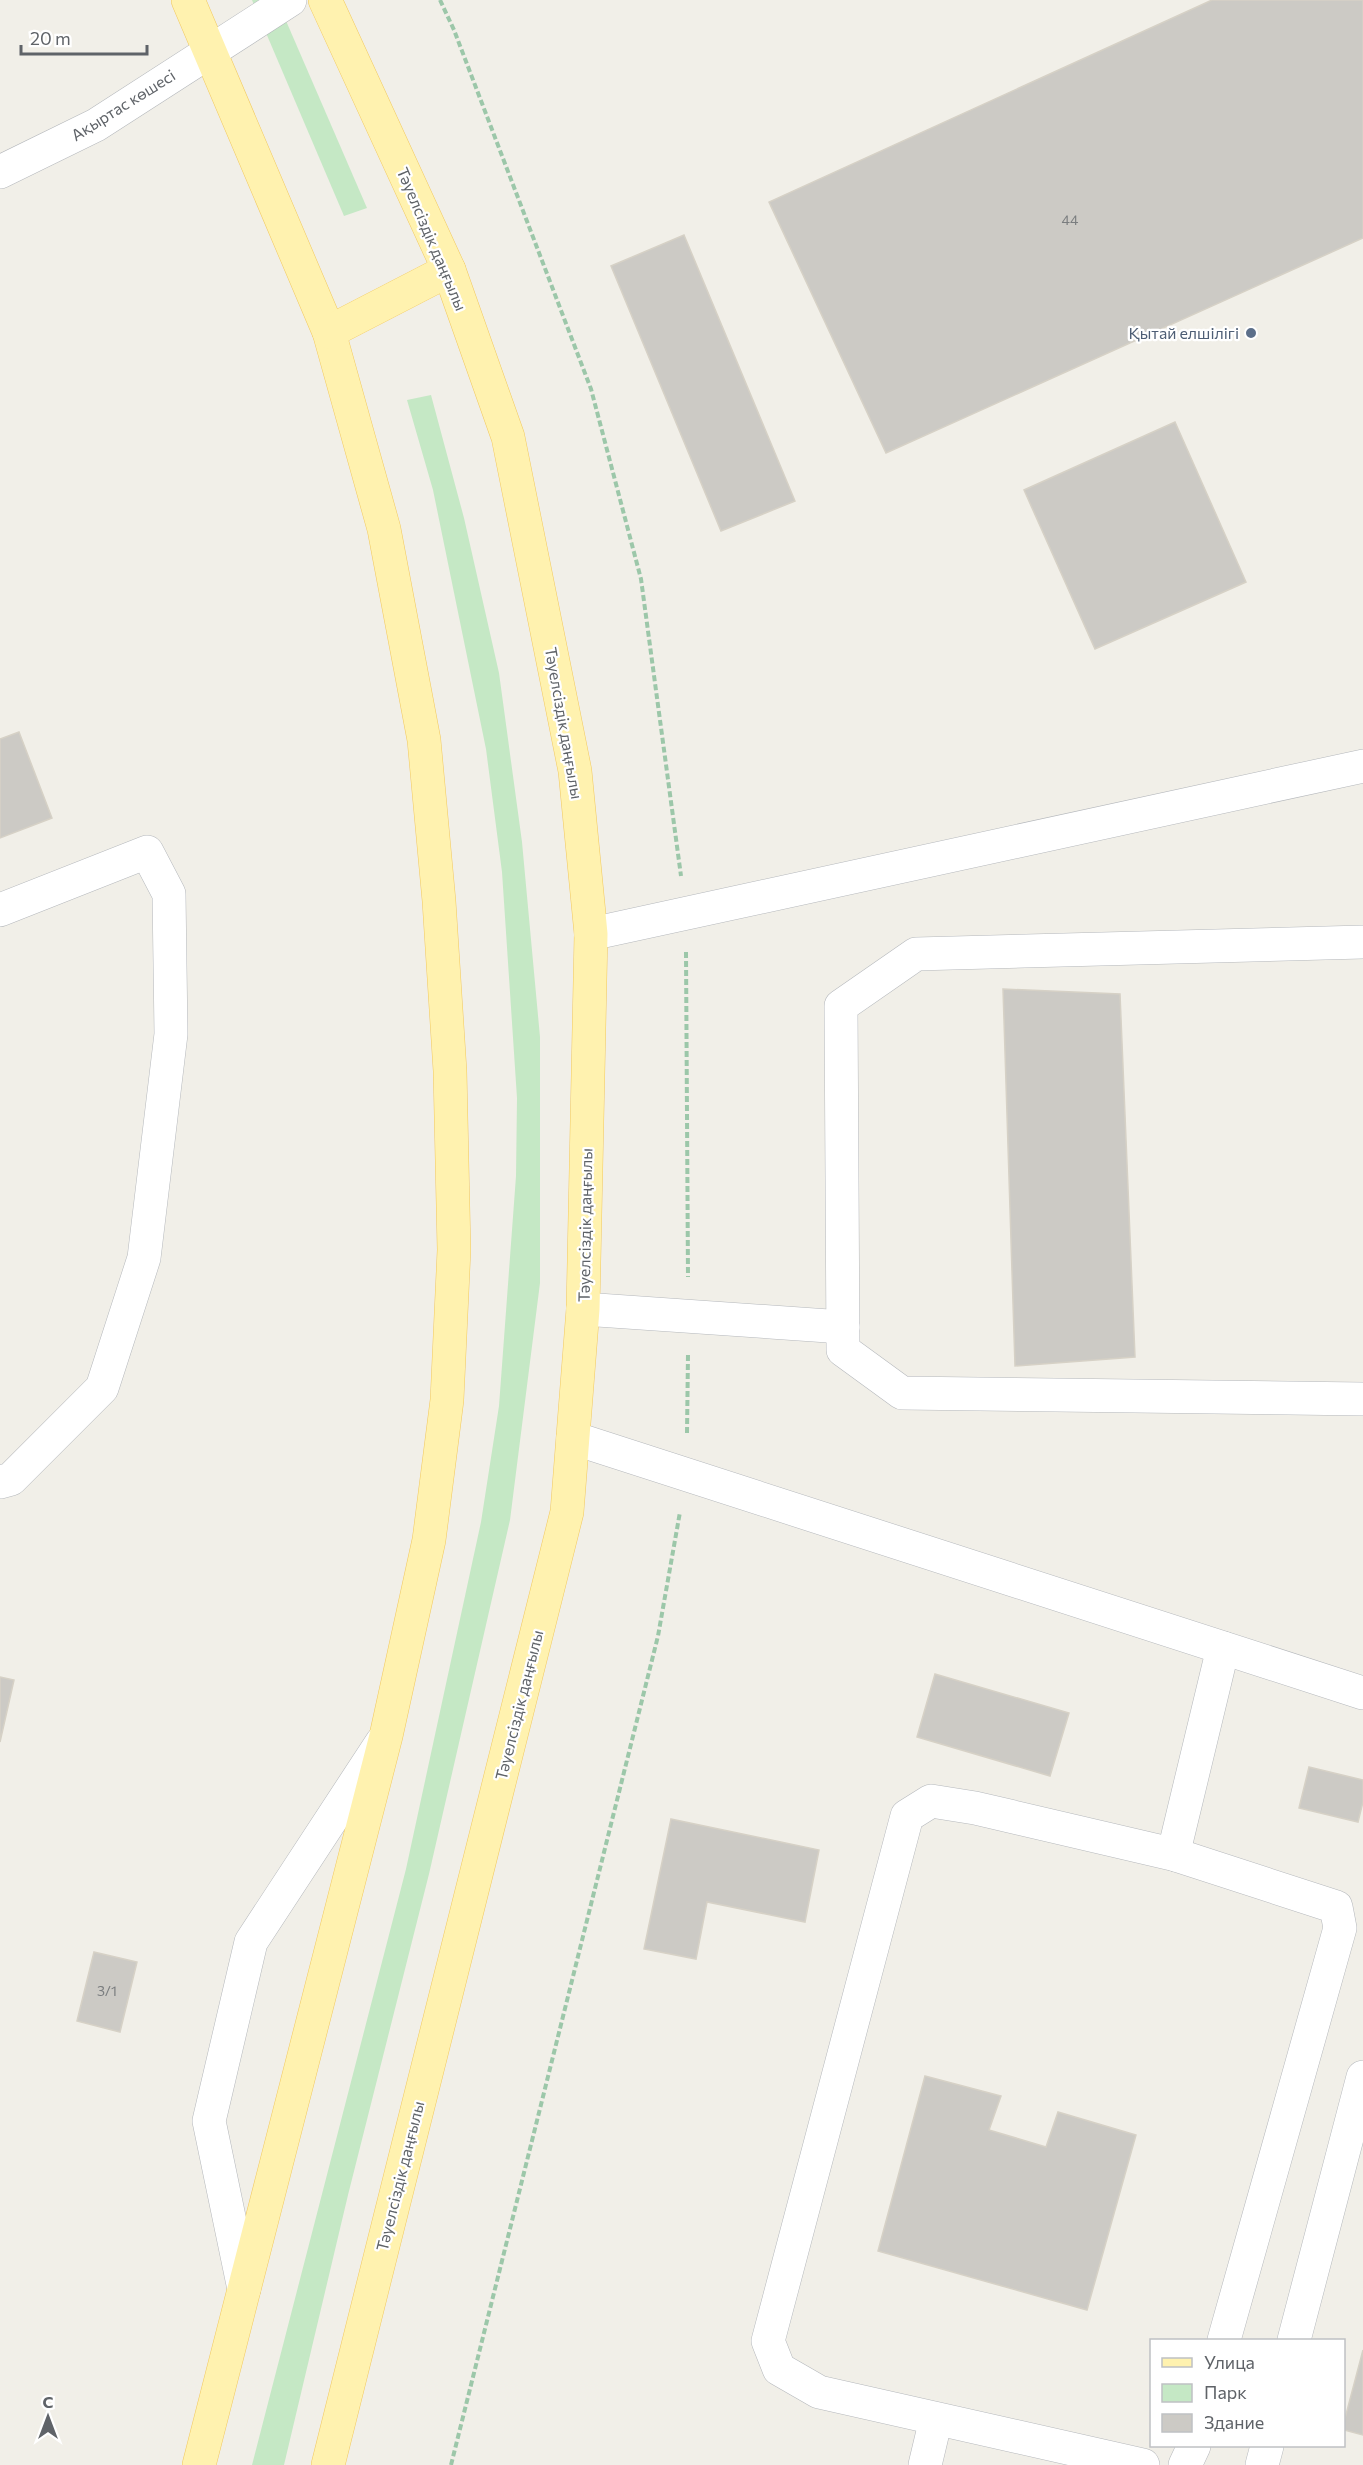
<svg xmlns="http://www.w3.org/2000/svg" width="1363" height="2465" font-family="Commissioner,sans-serif">
<style>
.green{fill:#c5e8c5}
.building{fill:#cccac5;stroke:#d6d1c6;stroke-width:1.5}
.lines{fill:none;stroke-linecap:round;stroke-linejoin:round}
.minor-casing{stroke:#b5b8bc;stroke-width:34}
.major-casing{stroke:#f2c960;stroke-width:34}
.path{stroke:#9cc7a9;stroke-width:4;stroke-dasharray:6 3;stroke-linecap:butt}
.minor{stroke:#fff;stroke-width:33}
.major{stroke:#fff2af;stroke-width:33}
.service-dot{fill:#5c6f8a;stroke:#fff;stroke-width:2}
.labels{text-anchor:middle;stroke-width:4.5;stroke-linejoin:round;paint-order:stroke}
.number-label{font-size:14px;fill:#7a7d7f}
.street-label{font-size:16px;fill:#5f6368;stroke:#fff}
.service-label{font-size:16px;fill:#4e5e75;stroke:#fff;text-anchor:end}
</style>
<rect width="100%" height="100%" fill="#f1efe8"/>
<!-- green -->
<g class="green">
<path d="M 252,0 L 277,0 L 367,208 L 344,216 Z"/>
<path d="M 431,395 L 464,518 L 499,673 L 522,842 L 540,1037 L 540,1283 L 510,1520 L 429,1874 L 348,2195 L 284,2465 L 252,2465 L 406,1869 L 481,1522 L 499,1406 L 516,1176 L 517,1098 L 502,872 L 486,749 L 433,490 L 407,400 Z"/>
</g>
<!-- building -->
<g class="building">
<path d="M 1212,0 L 1363,0 L 1363,238 L 886,453 L 769,202 Z"/>
<path d="M 684,235 L 795,501 L 721,531 L 611,266 Z"/>
<path d="M 1175,422 L 1246,582 L 1095,649 L 1024,490 Z"/>
<path d="M 19,732 L 52,818 L 0,838 L 0,739 Z"/>
<path d="M 1003,989 L 1120,994 L 1135,1357 L 1015,1366 Z"/>
<path d="M 935,1674 L 1069,1713 L 1050,1776 L 917,1737 Z"/>
<path d="M 0,1677 L 14,1680 L 0,1742 Z"/>
<path d="M 1309,1767 L 1363,1780 L 1363,1802 L 1358,1822 L 1299,1808 Z"/>
<path d="M 671,1819 L 819,1850 L 805,1922 L 707,1902 L 696,1959 L 644,1949 Z"/>
<path d="M 94,1952 L 137,1962 L 120,2032 L 77,2021 Z"/>
<path d="M 925,2076 L 1001,2096 L 989,2130 L 1046,2147 L 1058,2112 L 1136,2135 L 1087,2310 L 878,2251 Z"/>
<path d="M 1363,2350 L 1363,2435 L 1344,2430 L 1344,2422 Z"/>
</g>
<g class="lines">
<defs>
<g id="minor">
<path d="M 0,172 L 96,125 L 290,0"/>
<path d="M 0,910 L 147,852 L 169,894 L 171,1034 L 144,1258 L 102,1388 L 11,1479 L 0,1482"/>
<path d="M 591,934 L 1363,766"/>
<path d="M 1363,942 L 916,954 L 841,1006 L 843,1350 L 902,1393 L 1363,1399"/>
<path d="M 583,1309 L 843,1327"/>
<path d="M 573,1438 L 1363,1693"/>
<path d="M 1176,1855 L 1176,1843 L 1223,1648"/>
<path d="M 244,2289 L 209,2121 L 251,1942 L 382,1742"/>
<path d="M 1294,2340 L 1363,2077"/>
<path d="M 925,2465 L 936,2419"/>
<path d="M 1143,2465 L 819,2392 L 779,2369 L 768,2341 L 907,1816 L 931,1801 L 975,1808 L 1176,1855 L 1336,1907 L 1340,1928 L 1224,2340"/>
<path d="M 1185,2465 L 1194,2446"/>
<path d="M 1262,2465 L 1267,2446"/>
</g>
<g id="major">
<path d="M 188,0 L 329,332 L 384,529 L 424,740 L 439,901 L 450,1071 L 454,1250 L 447,1400 L 429,1540 L 386,1736 L 199,2465"/>
<path d="M 325,0 L 449,270 L 508,437 L 575,771 L 591,934 L 583,1309 L 567,1512 L 328,2465"/>
<path d="M 329,332 L 449,270"/>
</g>
</defs>
<!-- minor casing -->
<use href="#minor" class="minor-casing"/>
<!-- major casing -->
<use href="#major" class="major-casing"/>
<!-- path -->
<g class="path">
<path d="M 440,0 L 454,30 L 591,389 L 641,579 L 681,876"/>
<path d="M 686,952 L 688,1277"/>
<path d="M 687,1433 L 688,1354"/>
<path d="M 451,2465 L 658,1636 L 680,1512"/>
</g>
<!-- minor -->
<use href="#minor" class="minor"/>
<!-- major -->
<use href="#major" class="major"/>
</g>
<!-- markers -->
<circle class="service-dot" cx="1251" cy="333" r="6"/>
<g class="labels">
<!-- number labels -->
<g class="number-label">
<text x="1070" y="225">44</text>
<text x="107" y="1996">3/1</text>
</g>
<!-- street labels -->
<g class="street-label">
<text transform="translate(123 105) rotate(-32)" y="6">Ақыртас көшесі</text>
<text transform="translate(432 239) rotate(67)" y="6">Тәуелсіздік даңғылы</text>
<text transform="translate(564 723) rotate(80)" y="6">Тәуелсіздік даңғылы</text>
<text transform="translate(585 1225) rotate(-89)" y="6">Тәуелсіздік даңғылы</text>
<text transform="translate(519 1705) rotate(-76)" y="6">Тәуелсіздік даңғылы</text>
<text transform="translate(400 2176) rotate(-76)" y="6">Тәуелсіздік даңғылы</text>
</g>
<!-- service labels -->
<g class="service-label">
<text x="1239" y="339">Қытай елшілігі</text>
</g>
</g>
<!-- legend -->
<rect x="1150" y="2339" width="195" height="108" fill="#ffffff" stroke="#bfc1c3" stroke-width="1.5"/>
<rect x="1162" y="2358" width="30" height="9" fill="#fff2af" stroke="#bfc1c3" stroke-width="1.5"/>
<text x="1204" y="2369" font-size="18" fill="#5f6368">Улица</text>
<rect x="1162" y="2384" width="30" height="18" fill="#c5e8c5" stroke="#bfc1c3" stroke-width="1.5"/>
<text x="1204" y="2399" font-size="18" fill="#5f6368">Парк</text>
<rect x="1162" y="2414" width="30" height="18" fill="#cccac5" stroke="#bfc1c3" stroke-width="1.5"/>
<text x="1204" y="2429" font-size="18" fill="#5f6368">Здание</text>
<!-- north arrow -->
<g transform="translate(48 2417)" stroke="#ffffff" stroke-width="4.5" paint-order="stroke">
<path d="M0-4.5L10 22L0 15L-10 22Z" fill="#5f6368"/>
<text y="-9" font-size="16" font-weight="bold" text-anchor="middle" fill="#5f6368">С</text>
</g>
<!-- scale -->
<path d="M21 45v9h126v-9" fill="none" stroke="#5f6368" stroke-width="3"/>
<text x="30" y="45" font-size="18" fill="#5f6368" stroke="#ffffff" stroke-width="4.5" paint-order="stroke">20 m</text>
</svg>
